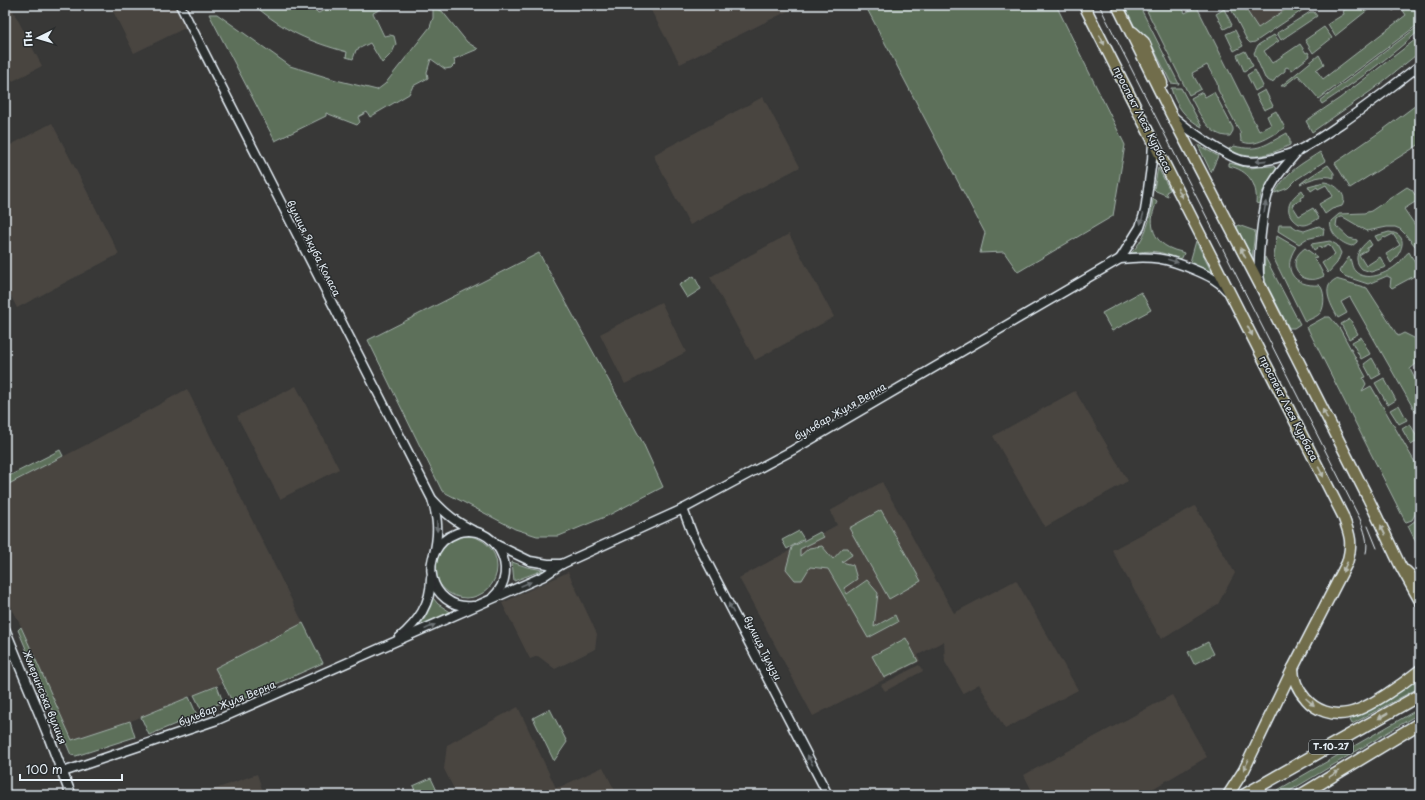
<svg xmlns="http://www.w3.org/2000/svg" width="1425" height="800" font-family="'Playpen Sans',sans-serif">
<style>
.built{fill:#494541}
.green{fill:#5d705a;stroke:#a2b0a9}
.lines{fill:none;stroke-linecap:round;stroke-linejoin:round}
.tertiary-casing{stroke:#e8f1f8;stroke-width:11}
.secondary-casing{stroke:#e8f1f8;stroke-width:12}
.primary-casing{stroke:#e8f1f8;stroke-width:13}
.trunk-casing{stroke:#e8f1f8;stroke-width:14}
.tertiary{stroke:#2a2d2e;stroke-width:8}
.secondary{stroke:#2a2d2e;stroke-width:9}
.primary{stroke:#716d4b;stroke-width:10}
.trunk{stroke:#716d4b;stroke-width:11}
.tram{stroke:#e8f1f8;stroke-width:1}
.oneway{fill:#b8bcb3}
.oneway2{fill:#6c7275}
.labels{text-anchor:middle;stroke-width:3;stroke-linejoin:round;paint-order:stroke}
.shield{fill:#2a2d2e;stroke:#afb6bb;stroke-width:1}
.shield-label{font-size:9px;font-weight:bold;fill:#e8f1f8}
.street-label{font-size:10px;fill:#e8f1f8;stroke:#2a2d2e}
</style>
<rect width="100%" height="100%" fill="#383837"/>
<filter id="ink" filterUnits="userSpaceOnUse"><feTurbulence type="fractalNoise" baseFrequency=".025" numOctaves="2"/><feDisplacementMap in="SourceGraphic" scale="8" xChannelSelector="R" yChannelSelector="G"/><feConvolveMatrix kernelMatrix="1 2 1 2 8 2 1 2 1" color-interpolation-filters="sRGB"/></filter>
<g filter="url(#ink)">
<!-- built -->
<g class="built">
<path d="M 5,5 L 10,5 L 42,66 L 5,85 Z"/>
<path d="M 110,5 L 176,5 L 187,27 L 134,53 Z"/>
<path d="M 648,5 L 800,5 L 680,64 Z"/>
<path d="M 1243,5 L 1292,5 L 1258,28 Z"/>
<path d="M 763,97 L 800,167 L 690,225 L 653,155 Z"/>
<path d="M 52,123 L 119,254 L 17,308 L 5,285 L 5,148 Z"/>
<path d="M 789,234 L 834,317 L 755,360 L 710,277 Z"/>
<path d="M 661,302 L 686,352 L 625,384 L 600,334 Z"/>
<path d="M 296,386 L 339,469 L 280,499 L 237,416 Z"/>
<path d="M 187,389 L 303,623 L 215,668 L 223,683 L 136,719 L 72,741 L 20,624 L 5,595 L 5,486 L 84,446 Z"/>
<path d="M 1075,391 L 1128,481 L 1045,527 L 993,436 Z"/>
<path d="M 882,482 L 954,613 L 1016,580 L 1078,690 L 1005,729 L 979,684 L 963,693 L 945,662 L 944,641 L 918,655 L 920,661 L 813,716 L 739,578 L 837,525 L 830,511 Z"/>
<path d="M 1195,506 L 1235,573 L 1218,604 L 1161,639 L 1112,550 Z"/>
<path d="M 568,572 L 597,634 L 595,649 L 555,669 L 538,656 L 530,659 L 502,603 Z"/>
<path d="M 919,665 L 923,671 L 885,691 L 881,685 Z"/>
<path d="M 1172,695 L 1207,757 L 1142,795 L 1034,795 L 1024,775 Z"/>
<path d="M 518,707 L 556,788 L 562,786 L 603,767 L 617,795 L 457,795 L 444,769 L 447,745 Z"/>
<path d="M 257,774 L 264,795 L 199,795 Z"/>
</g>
<!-- green -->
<g class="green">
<path d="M 254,5 L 311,5 L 318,13 L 336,5 L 355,5 L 357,8 L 363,5 L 389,5 L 373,13 L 384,36 L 390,35 L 394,36 L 396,44 L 392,53 L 382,63 L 370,43 L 356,50 L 353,59 L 346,57 L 347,52 C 310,42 284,31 254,5 Z"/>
<path d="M 865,5 L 1056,5 L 1125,145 L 1113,216 L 1018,272 L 1004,252 L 980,253 L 985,233 Z"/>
<path d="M 1124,5 L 1139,5 L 1179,84 L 1171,83 L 1149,39 L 1146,40 L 1136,29 Z"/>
<path d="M 1144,5 L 1181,5 L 1185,13 L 1197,7 L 1196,5 L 1200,5 L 1197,7 L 1259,131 L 1271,125 L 1267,116 L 1276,111 L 1285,128 C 1272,135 1255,149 1241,141 L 1240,132 L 1218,90 L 1217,83 L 1207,65 L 1192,73 L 1201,89 L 1189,95 Z"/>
<path d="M 1229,5 L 1243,5 L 1258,28 L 1292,5 L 1310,5 L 1255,42 L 1250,43 L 1247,40 Z"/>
<path d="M 1347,5 L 1374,5 L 1335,36 L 1328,24 L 1344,14 L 1343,11 L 1348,8 Z"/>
<path d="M 1387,5 L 1420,5 L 1420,23 L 1319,99 L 1298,75 L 1284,86 L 1281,86 L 1319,55 L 1324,64 L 1316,70 L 1323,79 L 1406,15 L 1400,6 L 1393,11 Z"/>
<path d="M 433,8 L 442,11 L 467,42 L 478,49 L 454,59 L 455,64 L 451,68 L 445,69 L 431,59 L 427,72 L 428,78 L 413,86 L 409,94 L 370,117 L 367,112 L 358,117 L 360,122 L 357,125 L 326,113 L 326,116 L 275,141 L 209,14 L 217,14 L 290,66 L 336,80 L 377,90 L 385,84 L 430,27 L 433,18 Z"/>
<path d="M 1224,9 L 1232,25 L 1224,29 L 1216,14 Z"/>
<path d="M 1310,12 L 1314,12 L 1317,16 L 1281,40 L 1277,33 Z"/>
<path d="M 1420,25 L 1420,30 C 1390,57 1356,82 1322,104 L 1320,101 Z"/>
<path d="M 1324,27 L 1332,38 L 1313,53 L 1305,40 Z"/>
<path d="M 1235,30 L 1243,46 L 1234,51 L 1226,34 Z"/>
<path d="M 1274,35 L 1279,41 L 1264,51 L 1272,63 L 1300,44 L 1306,53 L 1308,52 L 1310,56 L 1292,70 L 1287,67 L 1285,68 L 1285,71 L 1276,78 L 1274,81 L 1271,82 L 1265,78 L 1254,53 L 1258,45 Z"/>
<path d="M 1420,36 L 1420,52 L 1371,91 L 1312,132 L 1306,121 L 1340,98 Z"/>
<path d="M 1245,51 L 1253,66 L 1244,71 L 1237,55 Z"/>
<path d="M 1255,70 L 1263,86 L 1255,91 L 1247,75 Z"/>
<path d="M 1171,88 L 1181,88 L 1202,127 C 1186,119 1175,105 1171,88 Z"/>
<path d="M 1265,90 L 1273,106 L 1264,110 L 1256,95 Z"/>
<path d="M 1202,92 L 1205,97 L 1214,92 L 1233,128 L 1233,131 L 1230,136 C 1210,138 1199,113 1191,98 Z"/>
<path d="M 1420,102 L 1420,144 L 1350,188 L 1335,163 L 1380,132 Z"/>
<path d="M 1287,133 L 1290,140 L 1290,145 C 1270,155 1249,162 1229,149 L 1234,146 C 1259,152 1265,145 1287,133 Z"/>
<path d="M 1198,145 L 1218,156 L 1211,172 Z"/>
<path d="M 1320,152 L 1325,161 L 1297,179 L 1288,188 L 1275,193 C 1287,171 1300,165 1320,152 Z"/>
<path d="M 1229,163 L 1250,168 L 1271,166 L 1274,166 L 1276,168 L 1276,172 L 1261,194 L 1259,204 L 1256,203 C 1258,184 1248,170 1229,166 Z"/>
<path d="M 1328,165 L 1334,173 L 1334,178 C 1323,174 1311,179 1300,184 L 1305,180 Z"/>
<path d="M 1158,168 L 1170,190 L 1166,192 L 1168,196 L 1156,191 L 1154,189 Z"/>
<path d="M 1324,182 C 1335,183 1349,195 1342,206 L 1332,209 L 1325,214 L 1319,204 L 1333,196 L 1326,185 L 1318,189 L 1317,187 L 1311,191 L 1308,186 Z"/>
<path d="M 1407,187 L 1412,190 L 1415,195 L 1420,192 L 1420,199 L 1404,209 L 1415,225 L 1420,222 L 1420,247 L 1419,245 L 1416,247 L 1405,234 L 1400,229 L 1395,227 L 1387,227 L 1367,231 L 1343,217 L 1340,217 L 1337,219 L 1336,226 L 1349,238 L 1357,240 L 1357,242 L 1352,246 C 1341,244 1328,232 1331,221 L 1339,214 L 1364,213 L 1371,211 Z"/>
<path d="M 1302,190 L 1305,195 L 1300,198 L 1301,200 L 1292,205 L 1299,216 L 1313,208 L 1319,218 C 1314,221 1309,225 1304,225 C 1299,225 1296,222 1293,219 C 1283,208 1292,197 1302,190 Z"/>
<path d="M 1153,199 L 1157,202 C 1148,220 1151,241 1172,249 C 1176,251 1180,251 1184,253 L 1182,258 L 1179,259 C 1160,251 1150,249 1130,254 C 1145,240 1151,219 1153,199 Z"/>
<path d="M 1238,225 L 1255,231 L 1252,258 L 1237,228 Z"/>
<path d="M 1279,225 L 1291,225 L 1297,229 L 1304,231 L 1319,226 L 1324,229 L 1323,235 L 1306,239 L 1299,244 L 1278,231 Z"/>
<path d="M 1389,232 C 1411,234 1401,254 1391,263 L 1386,254 L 1400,245 L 1393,234 L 1385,238 L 1384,237 L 1378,241 L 1375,236 Z"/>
<path d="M 1277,236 L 1296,247 C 1281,269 1294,287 1319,285 C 1325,289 1325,306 1321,312 C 1318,317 1309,319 1305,322 L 1275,261 L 1274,256 Z"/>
<path d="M 1369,240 L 1372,245 L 1367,248 L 1367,250 L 1359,255 L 1366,266 L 1380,257 L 1386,267 L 1371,272 L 1362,269 C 1351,258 1360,248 1369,240 Z"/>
<path d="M 1196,241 L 1212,273 L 1190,262 Z"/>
<path d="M 1330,241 L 1337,245 L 1341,253 L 1337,263 L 1328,273 L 1322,263 L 1335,254 L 1329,244 L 1321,248 L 1320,246 L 1314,250 L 1311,244 Z"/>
<path d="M 1305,248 L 1317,257 L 1313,258 L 1317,262 L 1324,276 C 1301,289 1283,263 1305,248 Z"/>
<path d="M 1409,252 L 1417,266 L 1420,264 L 1420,273 L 1392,288 L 1390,286 L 1391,278 L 1387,276 L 1368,284 L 1344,276 L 1339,271 L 1349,257 C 1352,261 1351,267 1355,271 C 1366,283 1388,273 1398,264 C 1402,261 1404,255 1409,252 Z"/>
<path d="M 539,253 L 643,443 L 663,487 L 607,516 L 559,536 L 537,536 L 515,529 L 442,491 L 368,340 Z"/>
<path d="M 1265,257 L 1300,324 L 1294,328 L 1289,328 L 1265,281 L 1264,275 Z"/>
<path d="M 694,276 L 701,289 L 687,298 L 679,285 Z"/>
<path d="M 1336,279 L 1367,288 L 1398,336 L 1404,333 L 1416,339 L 1420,348 L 1416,364 L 1410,369 L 1415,379 L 1420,378 L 1420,420 L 1350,297 L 1341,302 L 1347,313 L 1338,318 C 1333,308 1319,287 1336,279 Z"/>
<path d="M 1141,292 L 1151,310 L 1112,331 L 1102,313 Z"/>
<path d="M 1325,317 L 1330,317 L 1340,329 L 1366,377 L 1363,378 L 1366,384 L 1362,391 L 1371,386 L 1420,471 L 1420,505 L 1412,520 L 1406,522 L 1405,521 L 1307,327 Z"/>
<path d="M 1350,319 L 1358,334 L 1349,339 L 1341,324 Z"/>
<path d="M 1361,337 L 1370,354 L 1361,359 L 1352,342 Z"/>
<path d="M 1372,358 L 1381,374 L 1372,379 L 1364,364 Z"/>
<path d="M 1384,378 L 1396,400 L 1388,405 L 1375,383 Z"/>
<path d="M 1399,405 L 1407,420 L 1399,424 L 1390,410 Z"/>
<path d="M 1410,424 L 1419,440 L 1411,445 L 1402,429 Z"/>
<path d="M 60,450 L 63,456 L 5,486 L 5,478 Z"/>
<path d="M 881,510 L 921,581 L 889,599 L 849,528 Z"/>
<path d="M 1416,520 L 1420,523 L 1420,550 L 1408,526 Z"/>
<path d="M 799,531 L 804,539 L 787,549 L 782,540 Z"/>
<path d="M 820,532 L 824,537 L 800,549 L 800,556 L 809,548 L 822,546 L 833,559 L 843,548 L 848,548 L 852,555 L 842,562 L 853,565 L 857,579 L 844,588 L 847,594 L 867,580 L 878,593 L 874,627 L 895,615 L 898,622 L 868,638 L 828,569 L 810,567 L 802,580 L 795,580 L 786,569 L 792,547 Z"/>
<circle cx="466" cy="567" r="31"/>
<path d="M 512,562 L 527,567 L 543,570 L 514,581 Z"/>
<path d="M 433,598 L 438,604 L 452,613 L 416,631 L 425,618 Z"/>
<path d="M 303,623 L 323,663 L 233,703 L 215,668 Z"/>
<path d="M 21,627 L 72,740 L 130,721 L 135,737 L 76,756 L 71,755 L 18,630 Z"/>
<path d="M 906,638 L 918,661 L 884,678 L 872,656 Z"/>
<path d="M 1208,642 L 1214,654 L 1194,664 L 1188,652 Z"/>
<path d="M 1420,677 L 1420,687 L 1352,724 L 1350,720 Z"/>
<path d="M 217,686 L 223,702 L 202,711 L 194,695 Z"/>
<path d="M 189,697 L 197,715 L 149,735 L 141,717 Z"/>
<path d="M 1420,708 L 1420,713 L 1283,795 L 1269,795 Z"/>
<path d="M 550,709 L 567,742 L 554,761 L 533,718 Z"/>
<path d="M 431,778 L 439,795 L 417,795 L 413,786 Z"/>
</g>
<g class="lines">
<defs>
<g id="tertiary">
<path d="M 180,5 L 432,499 C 438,519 439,533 434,554"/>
<path d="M 1175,118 C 1187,129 1228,158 1244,161 C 1262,164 1281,157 1297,151 C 1312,144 1326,134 1339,125 C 1367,106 1393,86 1420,65"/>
<path d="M 1120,259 L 1140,227 L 1145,211 L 1152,160 L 1153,141"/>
<path d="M 1260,280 C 1256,264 1263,207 1269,191 C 1275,176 1288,163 1298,151"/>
<path d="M 433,500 C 447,515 456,522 474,531"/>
<path d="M 683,509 L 692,533 L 828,795"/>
<path d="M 497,545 L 530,561 L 548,564 L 562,564"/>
<path d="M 473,606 C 429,611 414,549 457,533 C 494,520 522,571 493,597"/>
<path d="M 399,638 C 418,622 431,604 431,578"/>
<path d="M 63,772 L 217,720 L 544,576 L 562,564 L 683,509 L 793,450 L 1120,259 C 1151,255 1167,258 1195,270 C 1207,275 1218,280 1226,290"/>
</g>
<path id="secondary" d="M 5,630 L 47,732 L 71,795"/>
<g id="primary">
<path d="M 1084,5 L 1343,516 C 1350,535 1353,543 1347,563 L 1293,668 L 1244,770 L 1228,795"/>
<path d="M 1117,5 L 1171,114 L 1261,287 L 1368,498 L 1400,565 L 1420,601"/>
<path d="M 1133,32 L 1144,42 L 1162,83"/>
<path d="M 1406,571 L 1413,578 L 1420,581"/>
<path d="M 1293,668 C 1293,680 1298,690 1306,699 C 1316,711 1333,716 1348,713 C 1368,709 1404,683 1420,670"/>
</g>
<g id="trunk">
<path d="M 1244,795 L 1420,695"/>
<path d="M 1301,795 L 1420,723"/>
</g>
</defs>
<!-- tertiary casing -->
<use href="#tertiary" class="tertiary-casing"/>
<!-- secondary casing -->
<use href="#secondary" class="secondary-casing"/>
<!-- primary casing -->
<use href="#primary" class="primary-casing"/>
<!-- trunk casing -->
<use href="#trunk" class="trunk-casing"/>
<!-- tertiary -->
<use href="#tertiary" class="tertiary"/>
<!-- secondary -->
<use href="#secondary" class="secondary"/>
<!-- primary -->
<use href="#primary" class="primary"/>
<!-- trunk -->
<use href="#trunk" class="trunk"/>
<!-- tram -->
<g class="tram">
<path d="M 1099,5 L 1360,519 C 1364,530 1369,542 1366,553"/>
<path d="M 1368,526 L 1377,548"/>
</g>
</g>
<!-- one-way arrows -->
<defs><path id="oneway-solid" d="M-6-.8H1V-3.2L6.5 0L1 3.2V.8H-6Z"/></defs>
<g class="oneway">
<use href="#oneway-solid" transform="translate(1102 40) rotate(63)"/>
<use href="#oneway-solid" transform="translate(1180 193) rotate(63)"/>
<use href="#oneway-solid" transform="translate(1243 253) rotate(-118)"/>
<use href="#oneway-solid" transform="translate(1250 331) rotate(63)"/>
<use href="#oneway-solid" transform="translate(1325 414) rotate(-117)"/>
<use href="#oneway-solid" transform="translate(1321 472) rotate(63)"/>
<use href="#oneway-solid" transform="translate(1383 530) rotate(-116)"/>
<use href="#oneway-solid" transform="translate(1345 567) rotate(115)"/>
<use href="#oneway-solid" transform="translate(1310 702) rotate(42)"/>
<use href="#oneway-solid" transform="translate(1383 716) rotate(150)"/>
<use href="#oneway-solid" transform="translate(1246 765) rotate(117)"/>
<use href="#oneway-solid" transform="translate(1334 774) rotate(-32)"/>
</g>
<g class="oneway2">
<use href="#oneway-solid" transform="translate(1261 161) rotate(174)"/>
<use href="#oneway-solid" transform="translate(1265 207) rotate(-81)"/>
<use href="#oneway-solid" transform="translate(1142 219) rotate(106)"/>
<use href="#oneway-solid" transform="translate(1173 261) rotate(17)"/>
<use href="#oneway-solid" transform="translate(437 526) rotate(89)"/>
<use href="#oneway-solid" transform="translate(526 584) rotate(-23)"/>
<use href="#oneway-solid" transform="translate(731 608) rotate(-117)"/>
<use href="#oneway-solid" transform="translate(430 627) rotate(-24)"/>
<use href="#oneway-solid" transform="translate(810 760) rotate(-118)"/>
</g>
</g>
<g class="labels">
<!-- shield labels -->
<rect class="shield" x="1309" y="740" width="44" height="14" rx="3"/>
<g class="shield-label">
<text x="1331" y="750">Т-10-27</text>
</g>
<!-- street labels -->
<g class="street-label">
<text transform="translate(1143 119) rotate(63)" y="4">проспект Леся Курбаса</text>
<text transform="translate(314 248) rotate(63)" y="4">вулиця Якуба Коласа</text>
<text transform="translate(1289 408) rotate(63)" y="4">проспект Леся Курбаса</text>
<text transform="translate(840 411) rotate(-30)" y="4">бульвар Жуля Верна</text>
<text transform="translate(763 648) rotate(63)" y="4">вулиця Тулузи</text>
<text transform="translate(45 697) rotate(68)" y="4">Жмеринська вулиця</text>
<text transform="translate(227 703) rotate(-22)" y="4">бульвар Жуля Верна</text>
</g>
</g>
<!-- margin -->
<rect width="1425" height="800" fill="none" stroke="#2a2d2e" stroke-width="20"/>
<rect x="10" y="10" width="1405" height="780" fill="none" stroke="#e8f1f8" stroke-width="1.5" filter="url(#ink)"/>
<!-- north arrow -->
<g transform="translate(38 38) rotate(265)" stroke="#2a2d2e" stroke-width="3" paint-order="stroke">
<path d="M0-3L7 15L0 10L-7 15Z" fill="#e8f1f8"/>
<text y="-6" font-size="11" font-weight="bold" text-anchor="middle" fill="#e8f1f8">Пн</text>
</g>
<!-- scale -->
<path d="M20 774v6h102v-6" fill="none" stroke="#e8f1f8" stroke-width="2"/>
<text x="26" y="774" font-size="12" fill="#e8f1f8" stroke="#2a2d2e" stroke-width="3" paint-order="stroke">100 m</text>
</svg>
